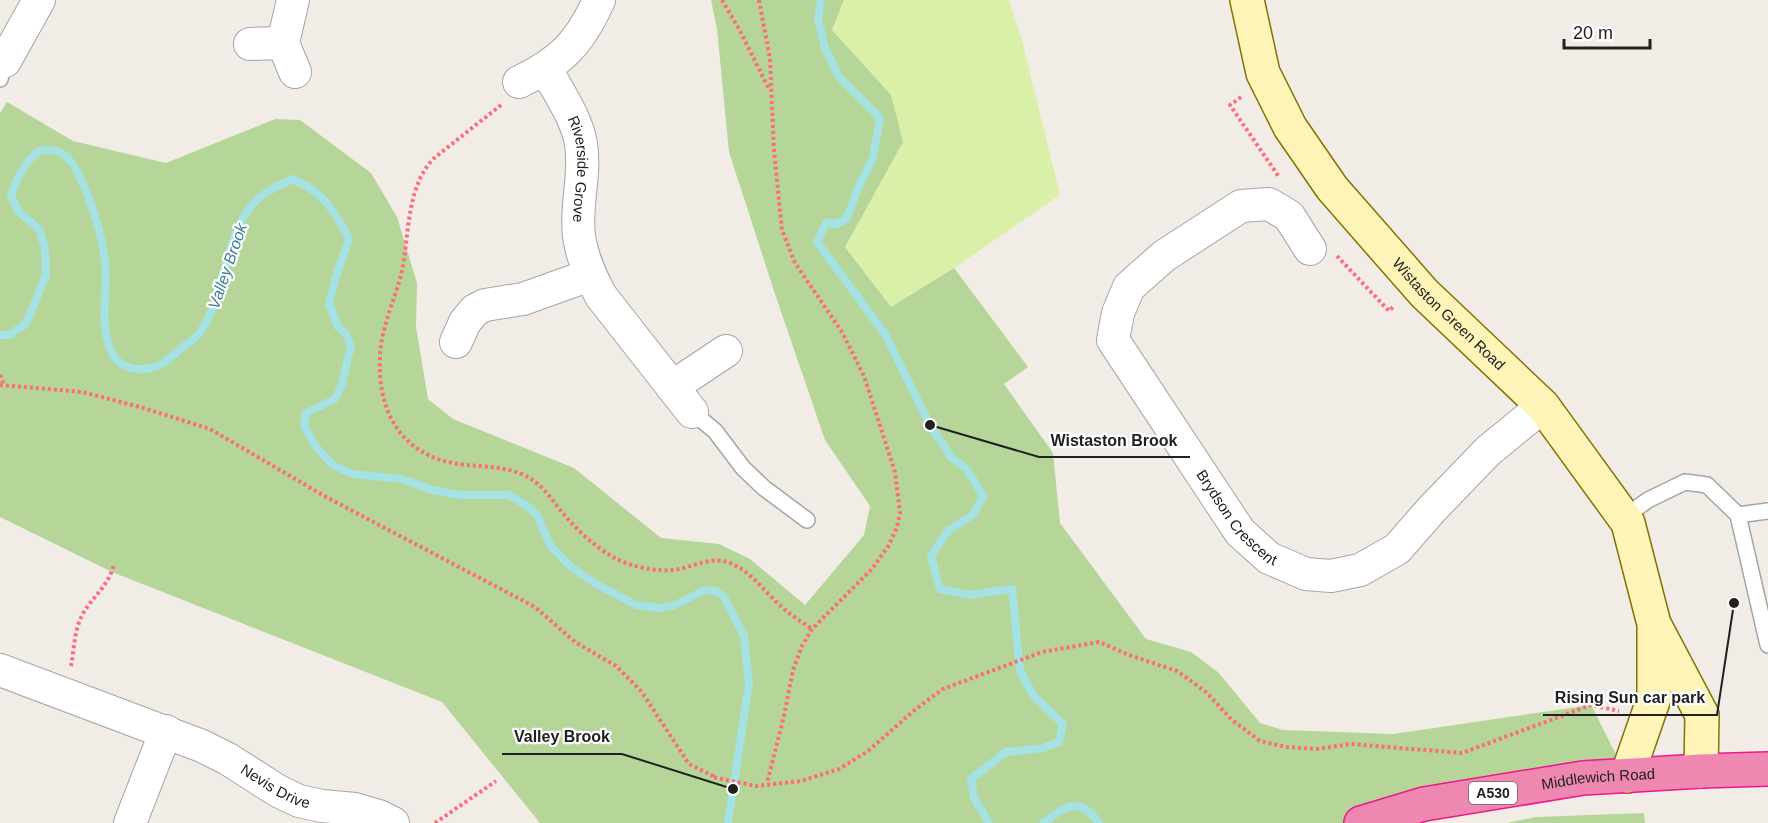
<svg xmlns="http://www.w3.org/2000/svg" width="1768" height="823" font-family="Arial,sans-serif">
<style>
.grass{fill:#daf0a9}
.forest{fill:#b6d598}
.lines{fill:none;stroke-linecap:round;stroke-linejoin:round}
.stream{stroke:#a4e2e3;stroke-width:8}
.lane-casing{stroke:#a5a5a5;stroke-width:18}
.street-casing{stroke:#a5a5a5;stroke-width:34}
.secondary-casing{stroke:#807300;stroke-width:36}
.highway-casing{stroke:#ec188c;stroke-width:36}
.path{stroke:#ff6b7a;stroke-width:4;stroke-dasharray:3 3;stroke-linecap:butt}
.lane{stroke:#fff;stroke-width:15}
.street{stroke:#fff;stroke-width:32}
.secondary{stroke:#fff4b8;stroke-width:33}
.highway{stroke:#ef88b1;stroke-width:33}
.labels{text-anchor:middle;stroke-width:4.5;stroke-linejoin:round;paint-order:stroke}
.shield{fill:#fff;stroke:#646464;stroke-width:1.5}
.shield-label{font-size:14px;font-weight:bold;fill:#212121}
.street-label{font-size:15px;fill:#212121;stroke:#fff}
.water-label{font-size:16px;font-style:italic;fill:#397d99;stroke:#fff}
.leader{fill:none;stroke:#212121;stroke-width:2}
.callout-dot{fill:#212121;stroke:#fff;stroke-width:2}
.callout-label{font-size:16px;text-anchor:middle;font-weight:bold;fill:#212121;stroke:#fff;stroke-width:4.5;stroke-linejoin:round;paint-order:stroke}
</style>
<rect width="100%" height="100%" fill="#f2ece7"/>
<!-- grass -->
<path class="grass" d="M 844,0 L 1009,0 L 1022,40 L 1060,195 L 954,268 L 891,307 L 845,247 L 903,142 L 832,30 Z"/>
<!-- forest -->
<g class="forest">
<path d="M 711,0 L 844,0 L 832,30 L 891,95 L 903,142 L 845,247 L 891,307 L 954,268 L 1028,367 L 1004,384 L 1053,453 L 1060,523 L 1146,639 L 1191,652 L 1219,673 L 1260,723 L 1283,730 L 1393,734 L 1591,705 L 1627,776 L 1361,823 L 540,823 L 442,702 L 112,572 L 0,517 L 0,113 L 7,102 L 73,141 L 166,163 L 275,119 L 300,120 L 371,173 L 397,217 L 417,283 L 416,327 L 428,399 L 453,419 L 574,468 L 661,538 L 719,544 L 750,559 L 805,605 L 864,535 L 870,506 L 825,440 L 775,294 L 729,152 L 717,29 Z"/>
<path d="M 1644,813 L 1645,823 L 1507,823 L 1536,817 Z"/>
</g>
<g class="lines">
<!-- stream -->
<g class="stream">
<path d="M 821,0 L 818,19 L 825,48 L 839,77 L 880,118 L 873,158 L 859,186 L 847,218 L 837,224 L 826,223 L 817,242 L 885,334 L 930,425 L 952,458 L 967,469 L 983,496 L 974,514 L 948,531 L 931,556 L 940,589 L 970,595 L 1012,589 L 1020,671 L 1033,695 L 1063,724 L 1059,742 L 1043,748 L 1006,752 L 971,779 L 974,798 L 989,823"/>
<path d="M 0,335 L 9,335 L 26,324 L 46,275 L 45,249 L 40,230 L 19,212 L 11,197 C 15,183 22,167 32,157 C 40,148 51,148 61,153 C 82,163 101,232 104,255 C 110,288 97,321 112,353 C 119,368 137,371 151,368 C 164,365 170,357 181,349 C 185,345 191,342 195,338 C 223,309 223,248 246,213 C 257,195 275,187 293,179 C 324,193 334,210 349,239 L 338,270 L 329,303 L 338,327 L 346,334 L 351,346 L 341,387 L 335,399 L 306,413 L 304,425 L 316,447 L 334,466 L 353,474 L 402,479 L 432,490 L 460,495 L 509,495 L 527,506 L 537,515 L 550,545 L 570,566 L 598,585 L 636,605 L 659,608 L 675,605 L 705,590 L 716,591 L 724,597 L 744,636 L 749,683 L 728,823"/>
<path d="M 1043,823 C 1066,806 1079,795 1099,823"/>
</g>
<defs>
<g id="lane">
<path d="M 0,79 L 5,61"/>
<path d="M 692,412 L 715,431 L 743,468 L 764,488 L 807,520"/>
<path d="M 1738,515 L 1768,511"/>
<path d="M 1624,517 L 1648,500 L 1685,482 L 1707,485 L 1738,515 L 1768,645"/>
</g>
<g id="street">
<path d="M 293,0 L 283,43 L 295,72"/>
<path d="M 250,44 L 283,43"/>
<path d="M 5,61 L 39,0"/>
<path id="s1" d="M 546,69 C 558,92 577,118 581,144 C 586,175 575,206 579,236 C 582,258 591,277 601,296 L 692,412"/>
<path d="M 519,82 C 561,62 580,43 599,0"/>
<path id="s2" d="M 1310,249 L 1289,216 L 1269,204 L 1241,206 L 1164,256 L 1129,287 L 1118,313 L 1113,340 L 1240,532 L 1269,558 L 1306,574 L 1331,576 L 1360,570 L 1397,549 L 1432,509 L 1488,451 L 1543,406"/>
<path d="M 456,342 L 465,322 L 475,310 L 485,305 L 523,299 L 590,275"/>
<path d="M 672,387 L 726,351"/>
<path id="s3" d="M 0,670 L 202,746 L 228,759 L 278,791 L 299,801 L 322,806 L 355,809 L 379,816 L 393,823"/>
<path d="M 130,823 L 166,731"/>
</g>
<g id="secondary">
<path id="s4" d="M 1247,0 L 1263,73 L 1290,127 L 1332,188 L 1424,293 L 1543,406 L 1628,523 L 1654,624 L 1702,715 L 1701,771"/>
<path d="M 1627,776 L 1654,698 L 1654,629"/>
</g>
<g id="highway">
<path id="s5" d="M 1361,823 L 1424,804 L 1583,778 L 1701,771 L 1768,769"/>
</g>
</defs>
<!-- lane casing -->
<use href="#lane" class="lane-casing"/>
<!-- street casing -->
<use href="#street" class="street-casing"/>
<!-- secondary casing -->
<use href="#secondary" class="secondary-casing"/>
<!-- highway casing -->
<use href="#highway" class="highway-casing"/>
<!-- path -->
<g class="path">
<path d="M 722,0 L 739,29 L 769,89"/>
<path d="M 759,0 L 770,59 L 774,151 L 782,230 L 795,263 L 842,332 L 864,376 L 895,472 L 900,513 L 897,527 L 889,545 L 872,569 L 812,629 L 802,646 L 793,670 L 784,716 L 767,783"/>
<path d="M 1241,97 L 1230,105 L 1279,177"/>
<path d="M 501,105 L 433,159 C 405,190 410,236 401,275 C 394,301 382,327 380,354 C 377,404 395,449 448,462 C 472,468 500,464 524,475 C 544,484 553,503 568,519 C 580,533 597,548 613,557 C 630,567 659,573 679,569 C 694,566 712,557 727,562 C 750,569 765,593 783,608 C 792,616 802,622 812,629"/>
<path d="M 1337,256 L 1389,311 L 1394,306"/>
<path d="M 0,375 L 4,385"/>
<path d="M 0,385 L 82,392 L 140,407 L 210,429 L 326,497 L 535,607 L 575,642 L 616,666 L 641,691 L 689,764 L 713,776 L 712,777 L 756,786 L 801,781 L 839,769 L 868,751 L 917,708 L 943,689 L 1042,652 L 1099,642 L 1129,655 L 1177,671 L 1206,692 L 1232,720 L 1260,741 L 1286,747 L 1317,749 L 1351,744 L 1462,753 L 1591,705 L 1619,711"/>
<path d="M 71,666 C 74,651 74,634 80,620 C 89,598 108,589 114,564"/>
<path d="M 435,823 L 496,781"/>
</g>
<!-- lane -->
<use href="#lane" class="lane"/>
<!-- street -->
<use href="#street" class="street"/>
<!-- secondary -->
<use href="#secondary" class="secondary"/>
<!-- highway -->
<use href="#highway" class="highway"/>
</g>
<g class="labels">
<!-- shield labels -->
<rect class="shield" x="1469" y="782" width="48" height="22" rx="4.5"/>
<g class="shield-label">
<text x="1493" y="798">A530</text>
</g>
<!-- street labels -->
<g class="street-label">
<text dy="5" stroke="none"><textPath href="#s1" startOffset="108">Riverside Grove</textPath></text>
<text dy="5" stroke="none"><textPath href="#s4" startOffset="381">Wistaston Green Road</textPath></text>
<text dy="5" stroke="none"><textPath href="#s2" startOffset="502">Brydson Crescent</textPath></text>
<text dy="5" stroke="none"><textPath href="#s5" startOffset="242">Middlewich Road</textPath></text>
<text dy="5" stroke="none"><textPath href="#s3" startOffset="300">Nevis Drive</textPath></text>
</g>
<!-- water labels -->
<g class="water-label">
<text transform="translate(227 266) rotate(-71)" y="6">Valley Brook</text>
</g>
</g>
<!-- callouts -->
<path class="leader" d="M930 425L1039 457H1190M1734 603L1717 715H1543M733 789L622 754H502"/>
<g class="callout-dot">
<circle cx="930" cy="425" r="6"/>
<circle cx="1734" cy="603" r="6"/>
<circle cx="733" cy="789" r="6"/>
</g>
<g class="callout-label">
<text x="1114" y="446">Wistaston Brook</text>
<text x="1630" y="703">Rising Sun car park</text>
<text x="562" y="742">Valley Brook</text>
</g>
<!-- scale -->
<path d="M1564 39v9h86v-9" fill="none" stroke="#212121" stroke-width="3"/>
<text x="1573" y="39" font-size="18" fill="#212121" stroke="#ffffff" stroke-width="4.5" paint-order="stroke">20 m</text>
</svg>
